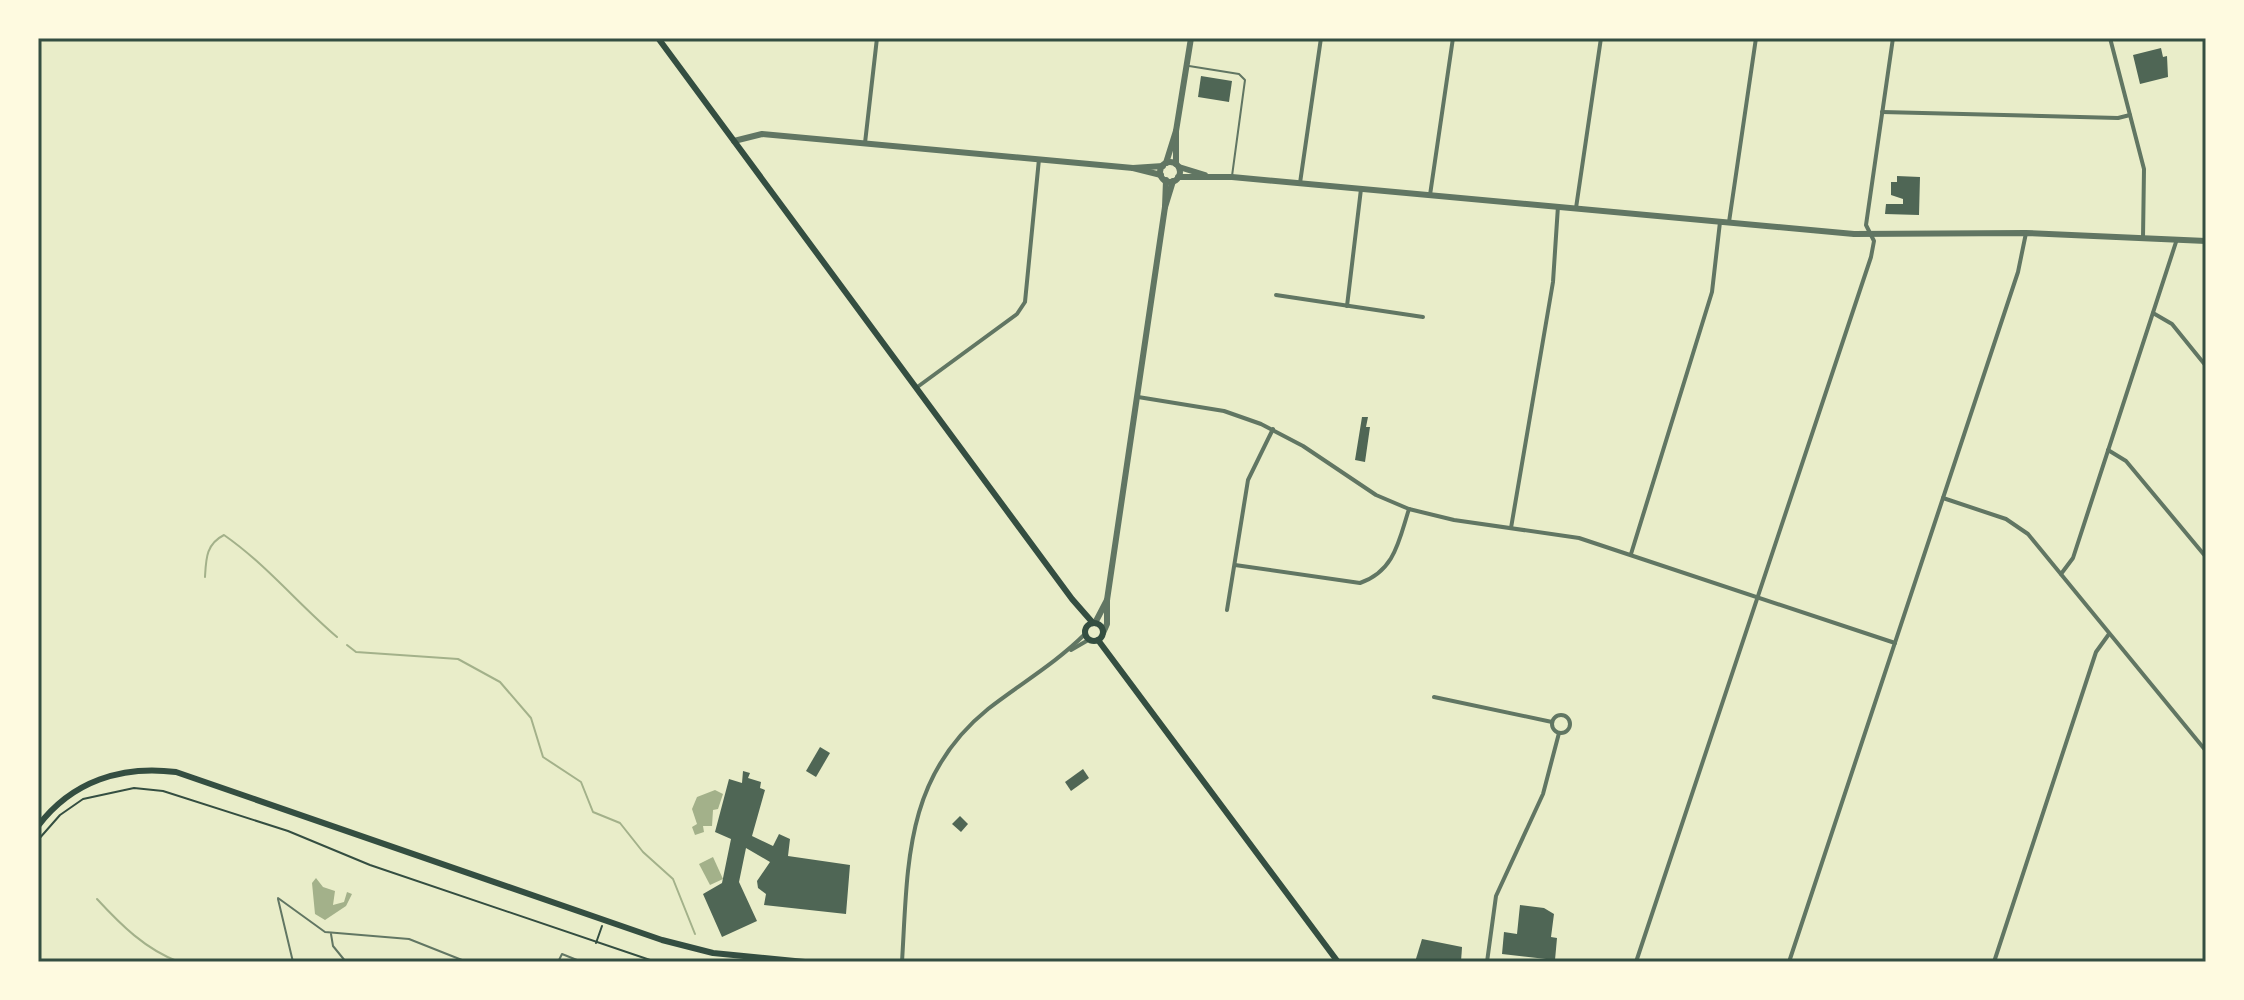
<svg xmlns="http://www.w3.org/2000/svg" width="2244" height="1000" font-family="Commissioner,sans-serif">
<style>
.water{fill:#a3b18a}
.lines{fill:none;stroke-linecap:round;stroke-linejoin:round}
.stream{stroke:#a3b18a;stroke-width:2}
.building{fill:#4f6655}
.path{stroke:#344e41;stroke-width:2}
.service{stroke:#617663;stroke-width:2}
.minor{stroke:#617663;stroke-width:4}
.tertiary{stroke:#617663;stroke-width:6}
.secondary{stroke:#344e41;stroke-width:6}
.neatline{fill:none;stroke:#344e41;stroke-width:3}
</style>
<rect width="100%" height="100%" fill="#e9edc9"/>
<!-- water -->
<g class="water">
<path d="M 715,790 L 723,794 L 718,809 L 713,810 L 712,826 L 703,826 L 704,832 L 695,835 L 692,827 L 697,824 L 692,809 L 697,797 Z"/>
<path d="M 713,857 L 723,879 L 710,885 L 699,864 Z"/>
<path d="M 316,878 L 323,887 L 335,891 L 333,905 L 344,902 L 347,892 L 352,894 L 346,906 L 325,920 L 315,914 L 312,883 Z"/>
</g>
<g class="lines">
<!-- stream -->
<g class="stream">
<path d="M 205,577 C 206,559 206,544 224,535 C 267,565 298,604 337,637"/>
<path d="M 347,645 L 356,652 L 458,659 L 500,682 L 531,718 L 543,757 L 581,782 L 593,812 L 620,823 L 643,852 L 673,879 L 695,934"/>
<path d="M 97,899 C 121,925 145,949 179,962"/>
</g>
</g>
<!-- building -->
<g class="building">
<path d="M 2161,48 L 2163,57 L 2167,56 L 2168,77 L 2140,84 L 2133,55 Z"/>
<path d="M 1201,76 L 1232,81 L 1229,102 L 1198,97 Z"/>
<path d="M 1897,176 L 1920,177 L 1919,215 L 1885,214 L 1886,204 L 1903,204 L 1903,199 L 1891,195 L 1891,182 L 1897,182 Z"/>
<path d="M 1362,417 L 1368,417 L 1366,427 L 1370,427 L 1365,462 L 1355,460 Z"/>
<path d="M 820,747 L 830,753 L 816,777 L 806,771 Z"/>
<path d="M 1083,769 L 1089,778 L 1071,791 L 1065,782 Z"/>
<path d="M 743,771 L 750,773 L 748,778 L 761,782 L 760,788 L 765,790 L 752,836 L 773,846 L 779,834 L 790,839 L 788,856 L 850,865 L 846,914 L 764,905 L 766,894 L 758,888 L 757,881 L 770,862 L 746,848 L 739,882 L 757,921 L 722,937 L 703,894 L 722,883 L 731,839 L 715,832 L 729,779 L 742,783 Z"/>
<path d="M 960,816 L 968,824 L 961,832 L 952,824 Z"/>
<path d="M 1520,905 L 1544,908 L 1554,914 L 1551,937 L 1557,938 L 1555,960 L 1502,954 L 1504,932 L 1517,934 Z"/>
<path d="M 1422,939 L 1462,947 L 1461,962 L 1415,962 Z"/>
</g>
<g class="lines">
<!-- path -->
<g class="path">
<path d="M 38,840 L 60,815 L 83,799 L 134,788 L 163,791 L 288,831 L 370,865 L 656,962"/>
<path d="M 596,943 L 602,926"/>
</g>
<!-- service -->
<g class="service">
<path d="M 1189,66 L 1239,74 L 1245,80 L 1232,176"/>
<path d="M 278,898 L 325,932 L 409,939 L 467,962"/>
<path d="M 278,899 L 293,962"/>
<path d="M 331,934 L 333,946 L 346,962"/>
<path d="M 558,962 L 562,954 L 582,962"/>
</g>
<!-- minor -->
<g class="minor">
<path d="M 2110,38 L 2144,169 L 2143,238"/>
<path d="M 1882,112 L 2118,118 L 2130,115"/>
<path d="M 865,143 L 877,38"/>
<path d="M 1300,183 L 1321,38"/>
<path d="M 1430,195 L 1453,38"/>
<path d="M 1576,208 L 1601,38"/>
<path d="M 1729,222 L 1756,38"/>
<path d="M 1276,295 L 1423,317"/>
<path d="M 1347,306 L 1361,189"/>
<path d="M 2153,313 L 2172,324 L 2206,366"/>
<path d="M 916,388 L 1017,314 L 1025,302 L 1039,159"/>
<path d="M 1138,397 L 1224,411 L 1261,424 L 1303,446 L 1376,495 L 1409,509 L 1454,520 L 1579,538 L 1895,643"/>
<path d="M 2108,450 L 2126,461 L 2206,557"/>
<path d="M 1943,498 L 2006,519 L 2028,534 L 2206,751"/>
<path d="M 1511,528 L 1553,282 L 1558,206"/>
<path d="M 1631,554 L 1712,292 L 1720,222"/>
<path d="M 1235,565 L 1360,583 C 1395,571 1399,540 1409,509"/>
<path d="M 2061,574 L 2073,558 L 2177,239"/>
<path d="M 1227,610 L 1248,480 L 1273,429"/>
<path d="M 1071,650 L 1090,639"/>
<path d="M 1434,697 L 1552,722"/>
<circle cx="1561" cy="724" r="9"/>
<path d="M 902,962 C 908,865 904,777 988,709 C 1020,684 1056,663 1085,634"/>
<path d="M 1487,962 L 1496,896 L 1543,794 L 1559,733"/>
<path d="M 1636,962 L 1871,257 L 1874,241 L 1866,225 L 1893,38"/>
<path d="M 1789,962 L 2018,272 L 2026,233"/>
<path d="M 1994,962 L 2096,652 L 2109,634"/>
</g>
<!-- tertiary -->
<g class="tertiary">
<path d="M 1176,131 L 1176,164"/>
<path d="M 734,141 L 762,134 L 1133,168 L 1161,175"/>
<circle cx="1170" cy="172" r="10"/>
<path d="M 1166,163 L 1176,131 L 1191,38"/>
<path d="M 1179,167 L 1205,175"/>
<path d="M 1133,168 L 1163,166"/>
<path d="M 1178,177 L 1232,177 L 1854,234 L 2026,233 L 2206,241"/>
<path d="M 1165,207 L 1173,181"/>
<path d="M 1095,623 L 1107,600"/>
<path d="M 1103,633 L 1107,624 L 1107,600 L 1165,207 L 1166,180"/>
</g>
<!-- secondary -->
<g class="secondary">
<path d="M 658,38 L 1072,599 L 1093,623"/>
<circle cx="1094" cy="632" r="9"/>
<path d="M 1098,640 L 1338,962"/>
<path d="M 38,826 C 72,781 122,765 176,772 L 662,940 L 713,953 L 805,962"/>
</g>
</g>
<!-- border -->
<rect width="2244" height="1000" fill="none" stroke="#fefae0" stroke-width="80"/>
<rect x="40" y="40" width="2164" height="920" class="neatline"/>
</svg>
